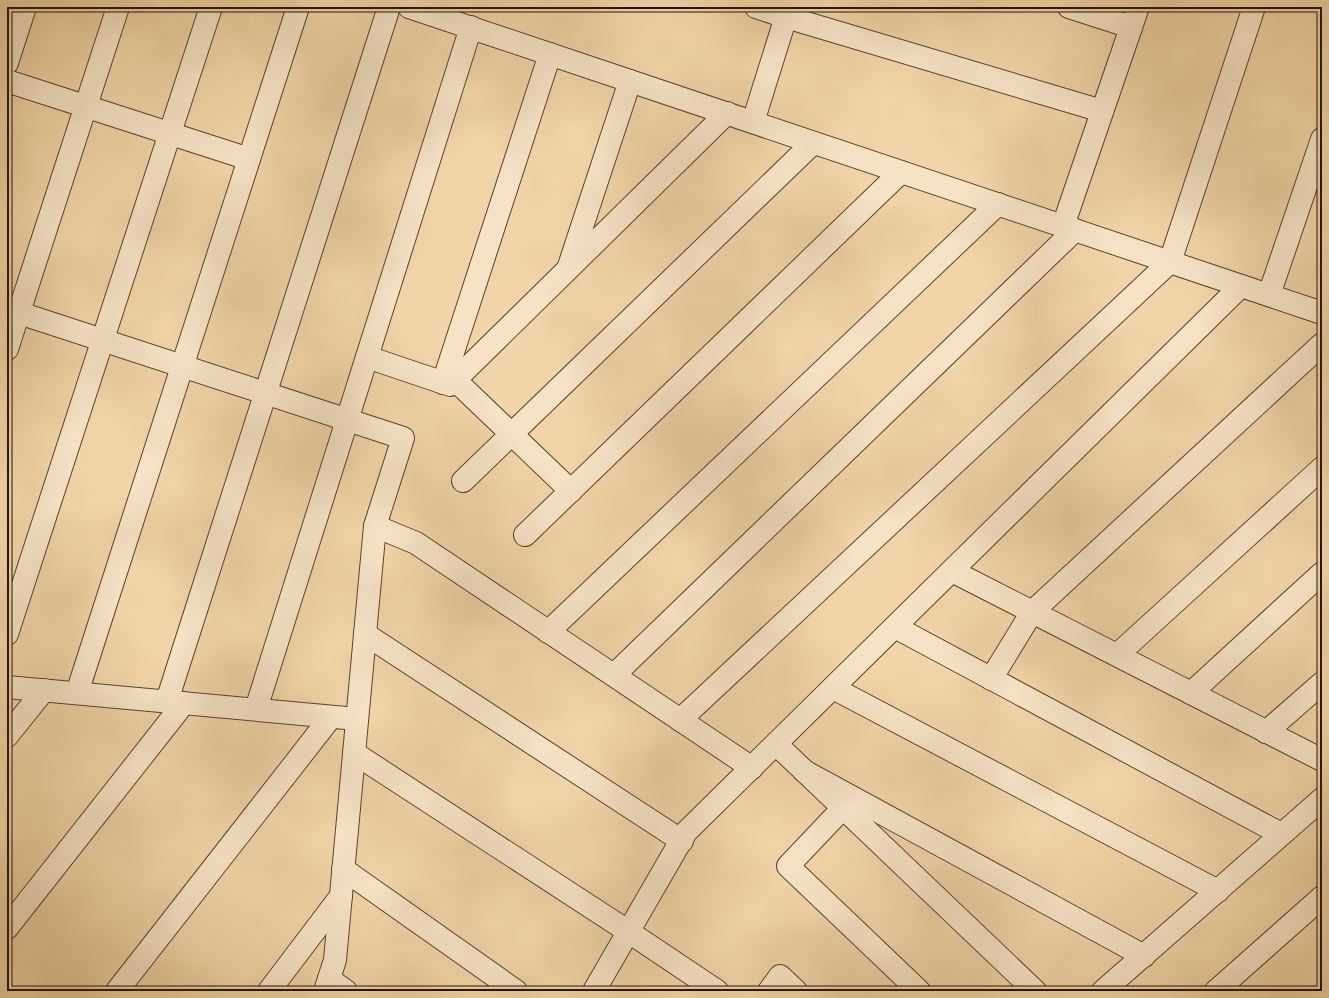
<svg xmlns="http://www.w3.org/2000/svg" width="1329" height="998" font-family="Vollkorn,serif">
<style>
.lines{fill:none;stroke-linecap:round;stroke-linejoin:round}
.minor-casing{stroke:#58432a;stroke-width:24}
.minor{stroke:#f6e3c6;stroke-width:22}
</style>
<rect width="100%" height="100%" fill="#f1d4a7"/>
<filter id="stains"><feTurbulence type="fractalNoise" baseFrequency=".005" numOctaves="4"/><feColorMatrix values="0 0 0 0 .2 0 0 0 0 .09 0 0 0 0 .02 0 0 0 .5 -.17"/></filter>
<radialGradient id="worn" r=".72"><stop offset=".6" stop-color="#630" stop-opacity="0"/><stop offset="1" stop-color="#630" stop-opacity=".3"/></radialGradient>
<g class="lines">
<defs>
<g id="minor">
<path d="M 409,7 L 1322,313"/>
<path d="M 756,7 L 786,17 L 1102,111"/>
<path d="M 1069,7 L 1131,27"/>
<path d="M 7,63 L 25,7"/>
<path d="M 7,81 L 249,159"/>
<path d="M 753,122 L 789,7"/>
<path d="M 1063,226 L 1138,7"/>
<path d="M 569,266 L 630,81"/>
<path d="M 1269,295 L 1322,139"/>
<path d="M 7,309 L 403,438 L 375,526 L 335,960 L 325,991"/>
<path d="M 7,349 L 118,7"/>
<path d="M 367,357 L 450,385 L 727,113"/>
<path d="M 455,380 L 571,491"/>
<path d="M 443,383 L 550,54"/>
<path d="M 463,481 L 813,143"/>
<path d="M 375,526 L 416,543 L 752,768"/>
<path d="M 525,535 L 901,172"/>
<path d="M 952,571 L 1322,760"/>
<path d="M 895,627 L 1281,834"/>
<path d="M 548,632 L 998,204"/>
<path d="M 7,634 L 211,7"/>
<path d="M 365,634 L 682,841"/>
<path d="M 1117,655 L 1322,468"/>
<path d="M 614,675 L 1075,230"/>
<path d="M 991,679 L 1032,612 L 1322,344"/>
<path d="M 7,687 L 357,719"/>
<path d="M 833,688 L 1218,891"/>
<path d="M 77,693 L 298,7"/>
<path d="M 1191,693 L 1322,573"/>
<path d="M 167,701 L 389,7"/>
<path d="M 256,709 L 471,27"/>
<path d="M 680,720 L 1170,262 L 1254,7"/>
<path d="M 1266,732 L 1322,683"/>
<path d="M 7,736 L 44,690"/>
<path d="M 776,744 L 1035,991"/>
<path d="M 354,753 L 629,932 L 717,991"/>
<path d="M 804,771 L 1144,956"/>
<path d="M 843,808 L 788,866 L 919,991"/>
<path d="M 343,869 L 516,991"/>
<path d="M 7,928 L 184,703"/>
<path d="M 329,979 L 346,991"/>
<path d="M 117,991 L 331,717"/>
<path d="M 269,991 L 341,896"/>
<path d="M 594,991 L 686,832 L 1241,286"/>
<path d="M 769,991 L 780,976 L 796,991"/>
<path d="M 1103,991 L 1322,799"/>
<path d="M 1216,991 L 1322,897"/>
</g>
</defs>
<!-- minor casing -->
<use href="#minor" class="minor-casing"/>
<!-- minor -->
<use href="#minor" class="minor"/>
</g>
<!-- margin -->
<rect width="1329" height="998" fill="none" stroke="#f1d4a7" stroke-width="24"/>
<rect x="8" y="8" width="1313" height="982" fill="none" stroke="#251300" stroke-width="2"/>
<rect x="12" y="12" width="1305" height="974" fill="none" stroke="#251300"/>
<rect width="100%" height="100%" filter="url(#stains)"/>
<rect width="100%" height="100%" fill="url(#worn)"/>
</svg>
